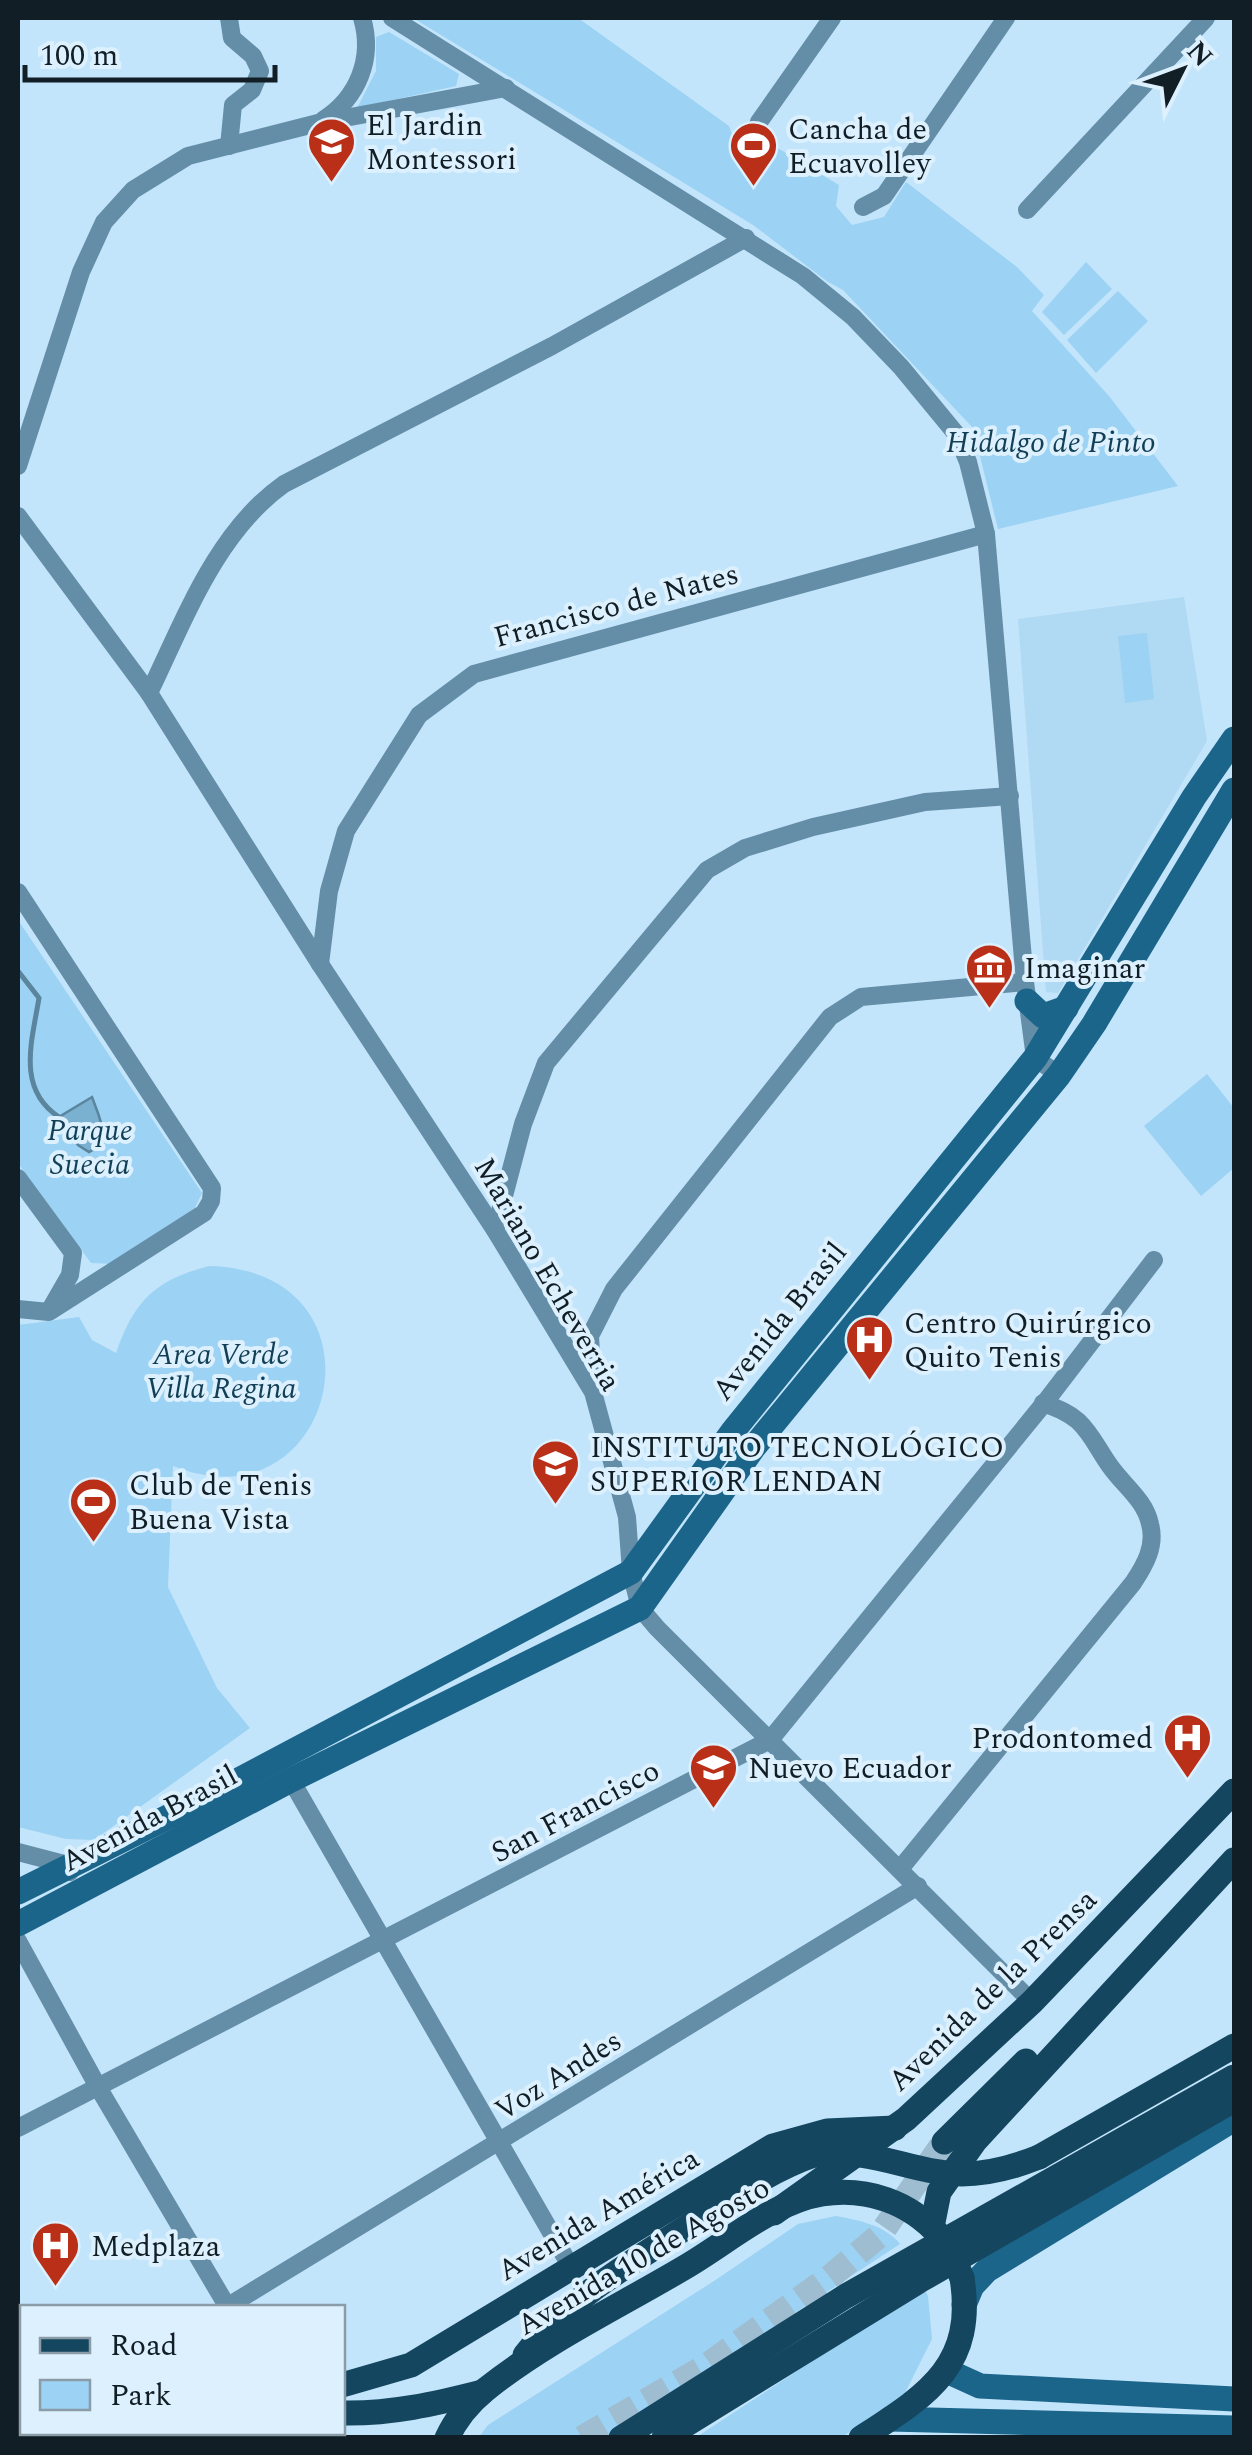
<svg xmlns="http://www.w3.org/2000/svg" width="1252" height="2455" font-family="Spectral,serif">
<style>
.built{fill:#b0d9f3}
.green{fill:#9cd2f3}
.water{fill:#7ab1d1;stroke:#5a859d;stroke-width:2.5}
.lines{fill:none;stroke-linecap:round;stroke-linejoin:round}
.stream{stroke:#5a859d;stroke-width:5}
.primary-tunnel{stroke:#9fbdd0;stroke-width:25;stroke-dasharray:25 12;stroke-linecap:butt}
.street{stroke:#648ea7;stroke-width:18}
.secondary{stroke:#1c658a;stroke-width:25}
.primary{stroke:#144660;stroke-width:25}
.primary-bridge{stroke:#144660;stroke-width:25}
.labels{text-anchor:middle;stroke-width:8;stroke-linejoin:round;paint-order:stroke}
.poi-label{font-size:30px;fill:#111e25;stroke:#dcf0fe;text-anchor:start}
.park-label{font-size:30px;font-style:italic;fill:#123f56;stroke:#dcf0fe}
.street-label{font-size:30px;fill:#111e25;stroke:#dcf0fe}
</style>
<rect width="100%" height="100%" fill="#c3e5fb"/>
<!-- built -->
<path class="built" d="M 1184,597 L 1207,741 L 1058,993 L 1046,992 L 1018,619 Z"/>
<!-- green -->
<g class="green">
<path d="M 413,18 L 578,18 L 729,126 L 738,150 L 757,159 L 771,144 L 839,185 L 836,206 L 852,225 L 884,217 L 906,182 L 1017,267 L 1044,295 L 1032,311 L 1109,396 L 1178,486 L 998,529 L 973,428 L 843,290 L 828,282 L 753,225 Z"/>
<path d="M 389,32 L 459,74 L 456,86 L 357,108 L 376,71 L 376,37 Z"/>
<path d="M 1086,262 L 1112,289 L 1064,335 L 1042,312 Z"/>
<path d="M 1118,291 L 1148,321 L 1096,373 L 1067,340 Z"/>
<path d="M 1147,633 L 1154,699 L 1125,703 L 1118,636 Z"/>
<path d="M 18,920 L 202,1193 L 192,1214 L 114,1264 L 91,1263 L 18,1163 Z"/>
<path d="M 1207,1074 L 1234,1108 L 1234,1168 L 1201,1196 L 1144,1126 Z"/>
<path d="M 209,1266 C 397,1271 337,1532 173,1466 L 168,1587 L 217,1688 L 250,1728 L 94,1840 L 66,1839 L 18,1827 L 18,1325 L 79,1317 L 92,1340 L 116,1353 C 134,1301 155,1280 209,1266 Z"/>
<path d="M 836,2216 C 858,2220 885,2225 900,2244 L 606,2437 L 478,2438 L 488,2425 L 714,2281 L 798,2224 Z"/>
<path d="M 924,2288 L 928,2296 L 932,2339 L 904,2395 L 842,2437 L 695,2438 Z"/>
</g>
<!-- water -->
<path class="water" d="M 92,1097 C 99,1117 113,1141 89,1152 L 78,1145 L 59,1117 Z"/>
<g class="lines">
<!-- stream -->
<path class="stream" d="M 18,971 L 39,998 C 32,1041 16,1089 59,1117"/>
<!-- primary-tunnel -->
<path class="primary-tunnel" d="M 582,2438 L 706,2366 L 830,2277 L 880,2235 L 944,2142"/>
<!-- street -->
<g class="street">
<path d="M 229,18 L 232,38 L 253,56 L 260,71 L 252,90 L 233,105 L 229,146"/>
<path d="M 392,18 L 803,276 L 853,317 L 901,367 L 957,435 L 968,462 L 986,534 L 1025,982 L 1035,1058 L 1059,1075"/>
<path d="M 323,120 C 358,98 374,58 362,18"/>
<path d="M 754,139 L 759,122 L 832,18"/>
<path d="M 863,207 L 884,196 L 1006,18"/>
<path d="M 1027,210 L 1206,18"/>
<path d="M 18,466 L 81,272 L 104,222 L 133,190 L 188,156 L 318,123 L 506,88"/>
<path d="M 18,516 L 149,693 L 320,964 L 495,1230 L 593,1392 L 627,1517 L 631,1572 L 640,1608 L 657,1628 L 1032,2002"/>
<path d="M 149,693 C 184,621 216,532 284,484 L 552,346 L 746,238"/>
<path d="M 18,892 L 212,1188 L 211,1201 L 204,1213 L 49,1312 L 18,1309"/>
<path d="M 320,964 L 329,891 L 346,831 L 419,715 L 474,674 L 986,534"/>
<path d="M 18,1178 L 73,1253 L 70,1275 L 51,1308"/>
<path d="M 495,1230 L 523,1124 L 546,1063 L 707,870 L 745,848 L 813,827 L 925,802 L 1010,796"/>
<path d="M 593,1389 L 590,1336 L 614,1289 L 830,1017 L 861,997 L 1025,982"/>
<path d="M 291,1780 L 572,2269"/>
<path d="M 18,1852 L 68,1865 L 70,1872"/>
<path d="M 900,1869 L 1133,1583 C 1145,1565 1156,1546 1150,1524 C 1145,1500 1124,1486 1110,1466 C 1099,1451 1092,1434 1078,1421 C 1068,1412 1056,1408 1043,1403"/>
<path d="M 18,1941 L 98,2087 L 227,2306"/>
<path d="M 18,2128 L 770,1740 L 1046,1401 L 1154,1260"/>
<path d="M 225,2308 L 918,1886"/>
</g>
<!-- secondary -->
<g class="secondary">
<path d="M 1027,1001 L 1043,1016 L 1066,1008"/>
<path d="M 18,1892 L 184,1809 L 631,1572 L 733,1431 L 1035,1058 L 1194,797 L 1234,739"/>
<path d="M 18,1924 L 291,1780 L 640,1608 L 754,1447 L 1059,1075 L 1094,1024 L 1234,790"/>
<path d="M 964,2305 L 972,2286 L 987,2270 L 1234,2119"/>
<path d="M 947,2371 L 980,2386 L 1234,2399"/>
<path d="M 890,2419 L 1234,2428"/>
</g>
<!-- primary -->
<g class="primary">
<path d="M 944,2142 L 1026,2061"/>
<path d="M 1039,2157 L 1234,2046"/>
<path d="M 774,2213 L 906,2119 L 1032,2002 L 1234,1791"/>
<path d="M 932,2227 L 939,2192 L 975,2141 L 1234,1860"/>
<path d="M 525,2355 C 569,2297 633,2262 693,2223 C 732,2198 770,2170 814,2155"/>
<path d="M 342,2385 L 411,2365 L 773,2146 L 827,2131 L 895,2128"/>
<path d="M 18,2397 L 22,2398"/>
<path d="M 342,2413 C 391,2414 435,2404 482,2392"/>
<path d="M 447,2438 C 456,2419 469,2403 485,2390 C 546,2341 620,2306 687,2266 C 728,2242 773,2202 822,2194 C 867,2187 909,2202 939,2235"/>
<path d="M 621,2438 L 846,2296 L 1234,2077"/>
<path d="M 664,2438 L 919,2281 L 1234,2100"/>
<path d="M 861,2438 C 927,2395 976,2366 962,2278"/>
</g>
<!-- primary-bridge -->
<g class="primary-bridge">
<path d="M 814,2155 C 875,2147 908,2173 962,2174 C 989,2174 1014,2167 1039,2157"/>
<path d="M 939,2235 L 951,2251 L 962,2278"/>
</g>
</g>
<!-- icons -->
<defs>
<symbol id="school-pin" viewBox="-11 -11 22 30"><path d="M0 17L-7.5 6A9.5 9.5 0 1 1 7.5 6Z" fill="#ba2f17" stroke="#dcf0fe"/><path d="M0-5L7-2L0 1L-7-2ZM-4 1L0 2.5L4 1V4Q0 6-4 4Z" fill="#fff"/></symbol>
<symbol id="stadium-pin" viewBox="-11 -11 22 30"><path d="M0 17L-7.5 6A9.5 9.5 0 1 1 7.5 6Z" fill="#ba2f17" stroke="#dcf0fe"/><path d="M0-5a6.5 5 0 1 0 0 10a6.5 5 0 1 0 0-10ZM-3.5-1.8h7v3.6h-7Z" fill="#fff"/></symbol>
<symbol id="museum-pin" viewBox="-11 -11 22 30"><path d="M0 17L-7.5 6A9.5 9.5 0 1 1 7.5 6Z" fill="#ba2f17" stroke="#dcf0fe"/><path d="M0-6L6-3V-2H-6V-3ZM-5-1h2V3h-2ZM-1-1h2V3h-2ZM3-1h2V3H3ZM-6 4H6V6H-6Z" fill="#fff"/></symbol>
<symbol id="hospital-pin" viewBox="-11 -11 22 30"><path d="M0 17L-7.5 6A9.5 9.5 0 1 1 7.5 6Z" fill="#ba2f17" stroke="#dcf0fe"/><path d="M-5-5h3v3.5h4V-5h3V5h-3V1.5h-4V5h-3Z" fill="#fff"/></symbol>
<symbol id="university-pin" viewBox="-11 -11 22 30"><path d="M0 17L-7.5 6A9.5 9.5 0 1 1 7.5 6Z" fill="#ba2f17" stroke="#dcf0fe"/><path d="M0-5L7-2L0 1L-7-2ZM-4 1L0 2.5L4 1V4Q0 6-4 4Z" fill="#fff"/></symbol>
</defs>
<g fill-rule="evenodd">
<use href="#school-pin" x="304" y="114" width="55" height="75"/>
<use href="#stadium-pin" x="726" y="118" width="55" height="75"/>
<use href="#museum-pin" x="962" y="940" width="55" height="75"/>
<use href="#hospital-pin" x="842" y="1312" width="55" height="75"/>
<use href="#university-pin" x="528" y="1436" width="55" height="75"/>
<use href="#stadium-pin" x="66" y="1474" width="55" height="75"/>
<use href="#hospital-pin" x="1160" y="1710" width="55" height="75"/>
<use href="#university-pin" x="686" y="1740" width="55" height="75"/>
<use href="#hospital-pin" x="28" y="2218" width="55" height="75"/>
</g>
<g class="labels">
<!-- poi labels -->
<g class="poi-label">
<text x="366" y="135">El Jardin<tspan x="366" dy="34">Montessori</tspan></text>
<text x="788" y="139">Cancha de<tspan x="788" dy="34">Ecuavolley</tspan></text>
<text x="1024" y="978">Imaginar</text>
<text x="904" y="1333">Centro Quirúrgico<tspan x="904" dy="34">Quito Tenis</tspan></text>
<text x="590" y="1457">INSTITUTO TECNOLÓGICO<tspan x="590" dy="34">SUPERIOR LENDAN</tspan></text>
<text x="129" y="1495">Club de Tenis<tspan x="129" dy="34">Buena Vista</tspan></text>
<text x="1153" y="1748" text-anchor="end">Prodontomed</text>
<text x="748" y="1778">Nuevo Ecuador</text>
<text x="91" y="2256">Medplaza</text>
</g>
<!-- park labels -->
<g class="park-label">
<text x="1051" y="452">Hidalgo de Pinto</text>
<text x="90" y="1140">Parque<tspan x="90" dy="34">Suecia</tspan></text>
<text x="221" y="1364">Area Verde<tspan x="221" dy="34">Villa Regina</tspan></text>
</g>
<!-- street labels -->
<g class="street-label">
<text transform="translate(616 605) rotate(-15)" y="10">Francisco de Nates</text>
<text transform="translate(548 1274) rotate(60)" y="10">Mariano Echeverria</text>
<text transform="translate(779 1321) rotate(-51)" y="10">Avenida Brasil</text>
<text transform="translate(575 1811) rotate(-28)" y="10">San Francisco</text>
<text transform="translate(149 1818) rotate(-28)" y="10">Avenida Brasil</text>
<text transform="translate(992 1990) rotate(-44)" y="10">Avenida de la Prensa</text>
<text transform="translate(558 2075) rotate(-32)" y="10">Voz Andes</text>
<text transform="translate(598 2214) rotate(-31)" y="10">Avenida América</text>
<text transform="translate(643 2256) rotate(-30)" y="10">Avenida 10 de Agosto</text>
</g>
</g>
<!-- border -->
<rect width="1252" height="2455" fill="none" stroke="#111e25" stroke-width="40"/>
<!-- legend -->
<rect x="20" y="2305" width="325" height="130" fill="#dcf0fe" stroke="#8b9ca7" stroke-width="2.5"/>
<rect x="40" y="2338" width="50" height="15" fill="#144660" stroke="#8b9ca7" stroke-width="2.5"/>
<text x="110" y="2355" font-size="30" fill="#111e25">Road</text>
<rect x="40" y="2380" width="50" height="30" fill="#9cd2f3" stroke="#8b9ca7" stroke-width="2.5"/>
<text x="110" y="2405" font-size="30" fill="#111e25">Park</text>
<!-- north arrow -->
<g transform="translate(1182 70) rotate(48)" stroke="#dcf0fe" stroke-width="8" paint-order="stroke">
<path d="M0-8L18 38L0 25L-18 38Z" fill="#111e25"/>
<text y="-15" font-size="28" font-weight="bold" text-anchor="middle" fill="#111e25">N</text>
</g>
<!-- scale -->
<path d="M25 65v15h250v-15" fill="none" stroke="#111e25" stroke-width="5"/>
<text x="40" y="65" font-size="30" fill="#111e25" stroke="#dcf0fe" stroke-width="8" paint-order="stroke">100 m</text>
</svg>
